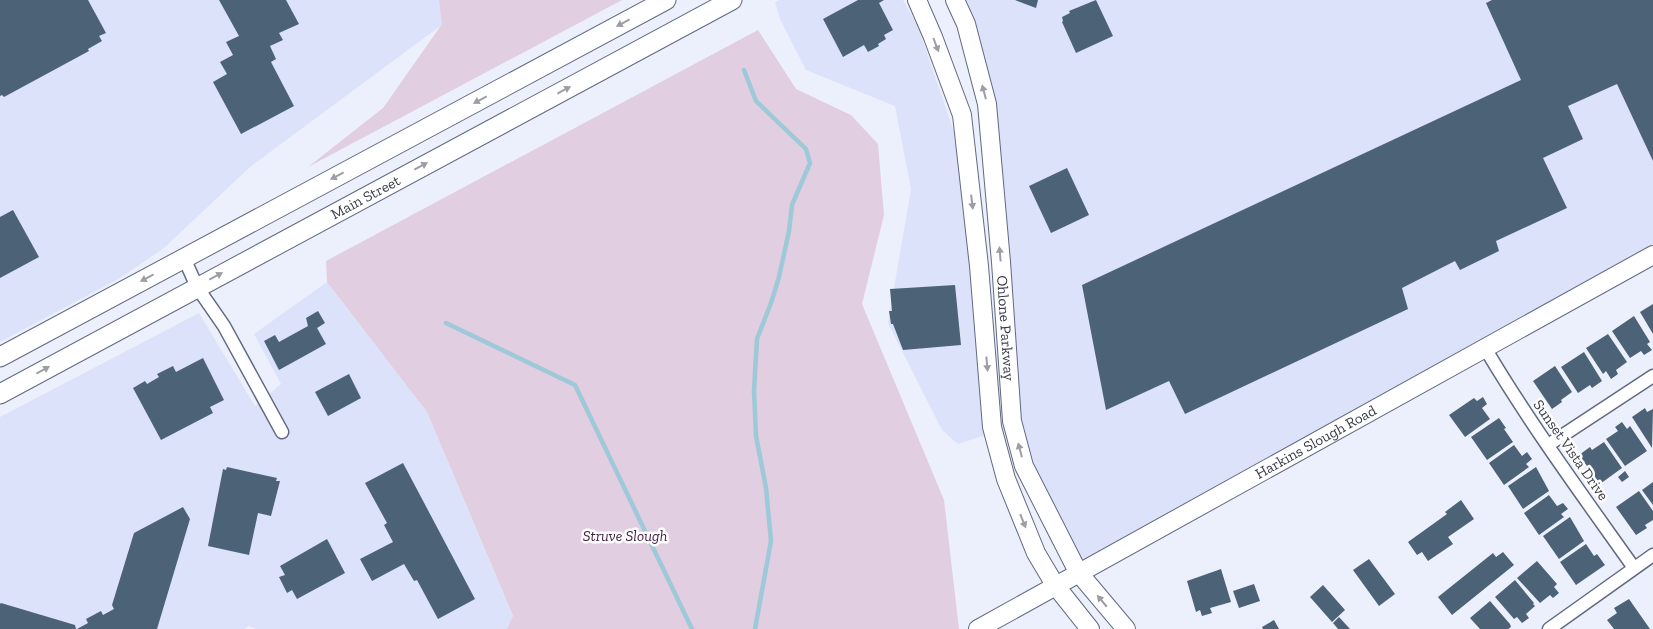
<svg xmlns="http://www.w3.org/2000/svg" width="1653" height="629" font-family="'Zilla Slab',serif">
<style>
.built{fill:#dce2f9}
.green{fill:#e1cee0}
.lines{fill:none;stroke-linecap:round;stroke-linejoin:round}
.stream{stroke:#9dc9d8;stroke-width:4.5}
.building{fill:#4c6276}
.street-casing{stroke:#616882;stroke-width:15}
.secondary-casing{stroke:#616882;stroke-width:20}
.primary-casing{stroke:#616882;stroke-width:21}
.street{stroke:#fff;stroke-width:12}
.secondary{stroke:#fff;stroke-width:18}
.primary{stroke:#fff;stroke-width:19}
.oneway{fill:#9c9ea4}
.labels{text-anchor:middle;stroke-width:5;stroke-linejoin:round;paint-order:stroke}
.street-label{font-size:15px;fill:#393c48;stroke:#fdfdfd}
.park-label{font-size:15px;font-style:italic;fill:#3f1a3f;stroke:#fdfdfd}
</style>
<rect width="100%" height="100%" fill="#ecf0fc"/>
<!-- built -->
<g class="built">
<path d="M 0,0 L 439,0 L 443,24 L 250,167 L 164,248 L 120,278 L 0,342 Z"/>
<path d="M 779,0 L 903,0 L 918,27 L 955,135 L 971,276 L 986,435 L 958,444 L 942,430 L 888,323 L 911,189 L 895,106 L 806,70 L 780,19 L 775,2 Z"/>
<path d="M 959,0 L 1653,0 L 1653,256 L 1078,572 L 1025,469 L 987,104 Z"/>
<path d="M 327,282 L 427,412 L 513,617 L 507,629 L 256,629 L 249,626 L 244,629 L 0,629 L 0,417 L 199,313 L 255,406 L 281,384 L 254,334 Z"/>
</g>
<!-- green -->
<g class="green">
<path d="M 439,0 L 622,0 L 308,167 L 383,108 L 442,24 Z"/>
<path d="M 758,30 L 796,89 L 851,115 L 878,144 L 884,215 L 862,304 L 944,500 L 959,629 L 507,629 L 513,616 L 427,412 L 327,282 L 326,261 Z"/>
</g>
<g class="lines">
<!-- stream -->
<g class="stream">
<path d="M 744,70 L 756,101 L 806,149 L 810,163 L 792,205 L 789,231 L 779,277 L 771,303 L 757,339 L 754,391 L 756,436 L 766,488 L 771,541 L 755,629"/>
<path d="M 446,323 L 575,385 L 692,629"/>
</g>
</g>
<!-- building -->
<g class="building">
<path d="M 0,0 L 88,0 L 106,33 L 99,36 L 102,41 L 88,49 L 89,51 L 4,97 L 2,95 L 0,96 Z"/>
<path d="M 219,0 L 286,0 L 299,24 L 279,33 L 283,40 L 270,46 L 276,59 L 271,62 L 294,106 L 241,134 L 213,82 L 227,74 L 220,62 L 233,55 L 226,42 L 239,36 Z"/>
<path d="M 858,0 L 884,0 L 879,3 L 893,30 L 884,35 L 886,39 L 878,44 L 879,46 L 868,52 L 864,45 L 843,57 L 823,19 Z"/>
<path d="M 1015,0 L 1038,0 L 1036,8 Z"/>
<path d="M 1096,0 L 1113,36 L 1076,53 L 1062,22 L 1063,21 L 1062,17 L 1070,13 L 1069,11 Z"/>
<path d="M 1492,0 L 1653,0 L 1653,161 L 1617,84 L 1568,106 L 1583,139 L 1543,158 L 1567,208 L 1496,241 L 1499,251 L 1460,270 L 1455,261 L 1402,288 L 1408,309 L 1185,414 L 1169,381 L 1106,410 L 1082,285 L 1521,80 L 1486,3 Z"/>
<path d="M 1067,168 L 1089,215 L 1051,233 L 1029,186 Z"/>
<path d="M 13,210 L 39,257 L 0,278 L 0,217 Z"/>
<path d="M 955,285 L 961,345 L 903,350 L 893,324 L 891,324 L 889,311 L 892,311 L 890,289 Z"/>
<path d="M 1653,304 L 1653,334 L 1640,312 Z"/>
<path d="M 318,311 L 325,323 L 317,328 L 326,344 L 279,370 L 264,341 L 275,335 L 279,342 L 308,326 L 306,318 Z"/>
<path d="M 1634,316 L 1650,342 L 1647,344 L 1652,350 L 1644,355 L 1641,351 L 1630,358 L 1612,331 Z"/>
<path d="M 1608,334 L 1627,362 L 1616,370 L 1618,374 L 1611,379 L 1606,371 L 1603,374 L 1586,348 Z"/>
<path d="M 1584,352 L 1602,381 L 1592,388 L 1590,385 L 1578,393 L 1561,367 Z"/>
<path d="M 203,358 L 224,400 L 210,407 L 213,413 L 161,440 L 133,388 L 145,381 L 147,384 L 159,377 L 157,374 L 173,366 L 176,372 Z"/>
<path d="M 1555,366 L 1572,392 L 1561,400 L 1562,402 L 1552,409 L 1533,381 Z"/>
<path d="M 349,374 L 361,398 L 328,416 L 315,392 Z"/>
<path d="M 1483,397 L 1487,404 L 1482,408 L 1490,419 L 1465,437 L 1449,415 L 1474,398 L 1477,401 Z"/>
<path d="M 1645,408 L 1647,412 L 1653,409 L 1652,448 L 1632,417 Z"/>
<path d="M 1499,418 L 1506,428 L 1504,429 L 1513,442 L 1487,460 L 1471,437 Z"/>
<path d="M 1622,422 L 1627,429 L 1630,426 L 1647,451 L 1625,466 L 1606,439 L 1618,431 L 1615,427 Z"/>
<path d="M 1604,442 L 1622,468 L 1600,484 L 1579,455 L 1590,447 L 1592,450 Z"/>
<path d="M 1514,445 L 1522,456 L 1527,452 L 1532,459 L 1526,464 L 1529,467 L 1504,485 L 1489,463 Z"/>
<path d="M 403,463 L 475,599 L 438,619 L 417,580 L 414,581 L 404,564 L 372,581 L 360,559 L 393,542 L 384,525 L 387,523 L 365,483 Z"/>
<path d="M 227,467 L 277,478 L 276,481 L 280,481 L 271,516 L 258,513 L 249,555 L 208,546 L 223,469 L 226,470 Z"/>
<path d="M 1536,467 L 1549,491 L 1523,509 L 1508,486 Z"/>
<path d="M 1625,471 L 1629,477 L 1622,482 L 1618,477 Z"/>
<path d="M 1653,482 L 1653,505 L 1642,490 Z"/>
<path d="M 1639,491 L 1653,511 L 1653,520 L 1645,525 L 1647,528 L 1636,535 L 1616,507 Z"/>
<path d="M 1549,495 L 1557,506 L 1563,503 L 1568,509 L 1561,514 L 1564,517 L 1539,535 L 1524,513 Z"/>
<path d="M 1461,500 L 1474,519 L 1448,537 L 1453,544 L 1428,561 L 1422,552 L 1417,555 L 1408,542 L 1447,514 L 1445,512 Z"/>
<path d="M 183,507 L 190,519 L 157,629 L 77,629 L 88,623 L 86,619 L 101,611 L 103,615 L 114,609 L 112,605 L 134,533 Z"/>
<path d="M 1570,517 L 1584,541 L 1559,559 L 1543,536 Z"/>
<path d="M 327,539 L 345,573 L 297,599 L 292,590 L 287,593 L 279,577 L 285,575 L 280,566 Z"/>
<path d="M 1586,544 L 1594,556 L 1597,554 L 1605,565 L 1576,585 L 1560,562 Z"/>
<path d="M 1503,552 L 1514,565 L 1452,615 L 1438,597 L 1493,553 L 1496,557 Z"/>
<path d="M 1369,559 L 1395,594 L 1379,606 L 1353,570 Z"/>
<path d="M 1537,561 L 1557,584 L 1554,587 L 1559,593 L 1553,598 L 1550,595 L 1540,603 L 1517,578 Z"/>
<path d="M 1221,569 L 1231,602 L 1210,608 L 1212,613 L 1202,616 L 1200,610 L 1196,612 L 1187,581 Z"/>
<path d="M 1515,580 L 1534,603 L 1533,604 L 1535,606 L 1526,614 L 1529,618 L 1522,623 L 1517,617 L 1514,619 L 1495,597 Z"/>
<path d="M 1254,584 L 1260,601 L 1239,608 L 1233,591 Z"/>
<path d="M 1323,585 L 1345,610 L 1332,622 L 1310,597 Z"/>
<path d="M 1629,599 L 1650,629 L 1614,629 L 1607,620 L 1617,613 L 1614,608 Z"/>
<path d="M 1490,601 L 1510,624 L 1511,627 L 1508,629 L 1480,629 L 1470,618 Z"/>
<path d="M 1,603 L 75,625 L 76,629 L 0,629 L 0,604 Z"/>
<path d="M 1339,617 L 1350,629 L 1338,629 L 1333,623 Z"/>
<path d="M 1274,620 L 1279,629 L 1263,629 L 1262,627 Z"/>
</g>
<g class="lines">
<defs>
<g id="street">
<path d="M 184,258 L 197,287 L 224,326 L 282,432"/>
<path d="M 1485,348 C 1530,424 1583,496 1634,568"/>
<path d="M 1548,445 L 1653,376"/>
<path d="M 1549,629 L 1653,555"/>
</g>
<g id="secondary">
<path d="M 917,0 L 933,37 L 962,115 L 979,266 L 992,427 L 1006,479 L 1036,553 L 1055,585 L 1090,629"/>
<path id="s1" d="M 955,0 L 966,24 L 987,104 L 1001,262 L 1012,421 L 1024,466 L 1078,572 L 1126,629"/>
<path id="s2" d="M 978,629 L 1653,255"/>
</g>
<g id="primary">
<path d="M 0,357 L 666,0"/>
<path id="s3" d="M 0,394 L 732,0"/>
</g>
</defs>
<!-- street casing -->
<use href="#street" class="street-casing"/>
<!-- secondary casing -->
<use href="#secondary" class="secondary-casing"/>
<!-- primary casing -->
<use href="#primary" class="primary-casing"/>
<!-- street -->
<use href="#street" class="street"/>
<!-- secondary -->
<use href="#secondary" class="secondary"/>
<!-- primary -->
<use href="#primary" class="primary"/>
</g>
<!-- one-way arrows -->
<defs><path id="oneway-solid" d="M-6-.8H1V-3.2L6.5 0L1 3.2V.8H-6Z" transform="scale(1.25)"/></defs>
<g class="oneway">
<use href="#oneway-solid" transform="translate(623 23) rotate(152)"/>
<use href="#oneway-solid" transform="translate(936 45) rotate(69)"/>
<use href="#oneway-solid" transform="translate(564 90) rotate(-28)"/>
<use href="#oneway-solid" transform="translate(984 92) rotate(-105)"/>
<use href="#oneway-solid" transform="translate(480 100) rotate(152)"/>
<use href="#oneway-solid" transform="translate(421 166) rotate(-28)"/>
<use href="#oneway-solid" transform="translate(337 176) rotate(152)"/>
<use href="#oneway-solid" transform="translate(972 202) rotate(83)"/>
<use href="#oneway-solid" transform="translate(1000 254) rotate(-95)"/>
<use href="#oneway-solid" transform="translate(216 276) rotate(-28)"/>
<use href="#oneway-solid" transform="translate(147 278) rotate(152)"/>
<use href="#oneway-solid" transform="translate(987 364) rotate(85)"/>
<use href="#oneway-solid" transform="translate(43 370) rotate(-29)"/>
<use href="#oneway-solid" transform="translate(1020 450) rotate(-105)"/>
<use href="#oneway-solid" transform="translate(1023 521) rotate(68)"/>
<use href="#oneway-solid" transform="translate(1102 601) rotate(-130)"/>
</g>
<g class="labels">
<!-- street labels -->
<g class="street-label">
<text dy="5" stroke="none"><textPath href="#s3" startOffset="415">Main Street</textPath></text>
<text dy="5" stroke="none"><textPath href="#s1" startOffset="334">Ohlone Parkway</textPath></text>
<text dy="5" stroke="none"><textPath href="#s2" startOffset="386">Harkins Slough Road</textPath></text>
<text transform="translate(1571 450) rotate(55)" y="5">Sunset Vista Drive</text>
</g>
<!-- park labels -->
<g class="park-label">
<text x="625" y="541">Struve Slough</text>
</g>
</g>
</svg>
